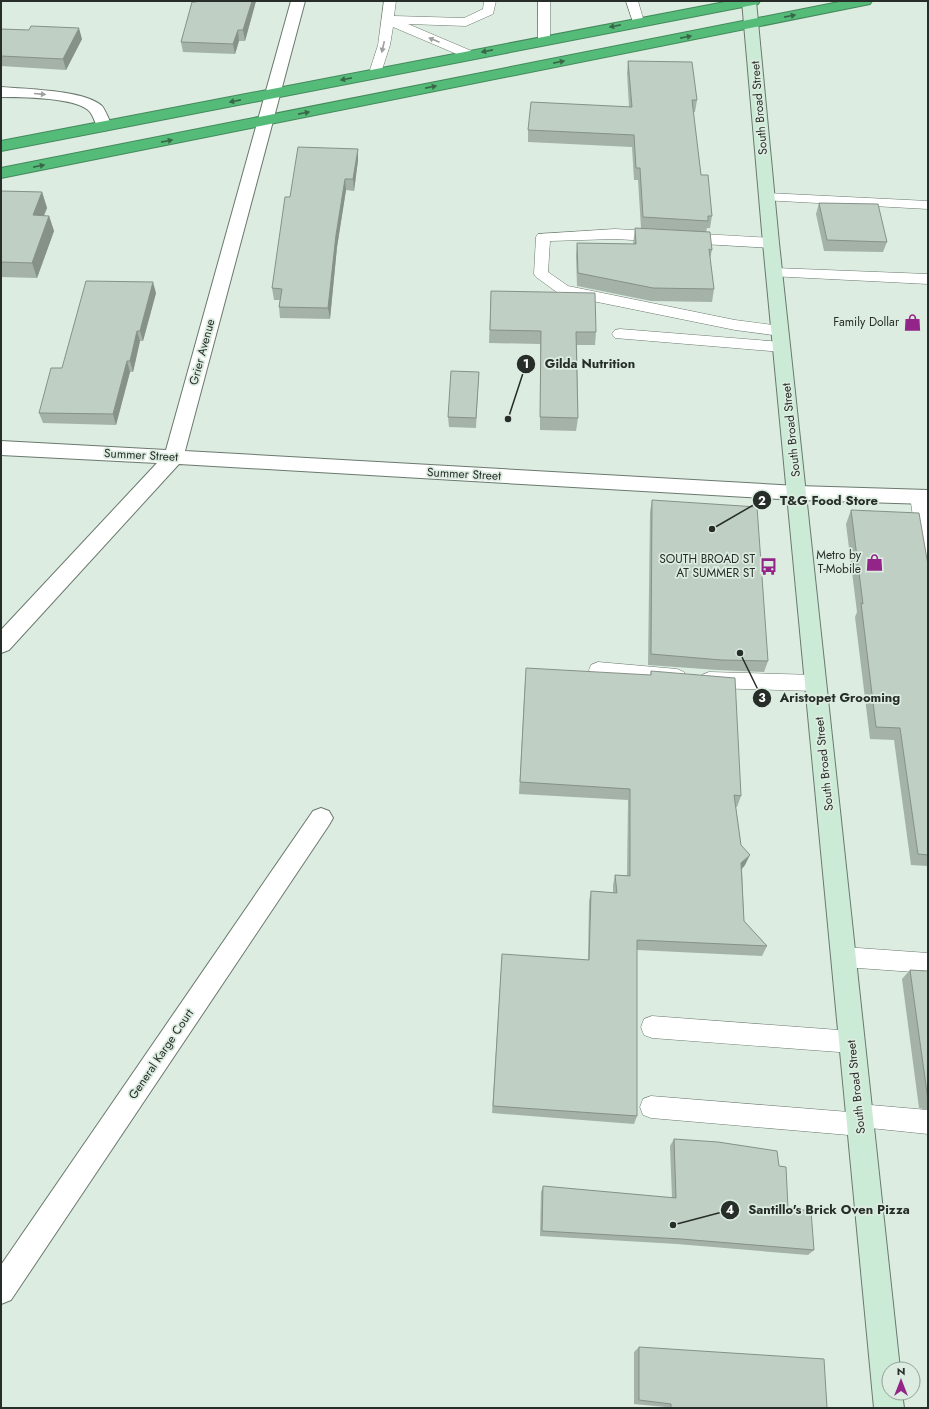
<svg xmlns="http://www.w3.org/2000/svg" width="929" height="1409" font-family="Jost,sans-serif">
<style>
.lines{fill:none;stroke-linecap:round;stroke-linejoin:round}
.lane-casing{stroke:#6a796e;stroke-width:1}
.street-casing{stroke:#6a796e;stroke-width:2}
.secondary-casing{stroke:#6a796e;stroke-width:2}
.highway-casing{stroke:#44895c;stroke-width:2}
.lane{fill:#fff;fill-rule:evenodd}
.street{fill:#fff;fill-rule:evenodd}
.secondary{fill:#ccebd6;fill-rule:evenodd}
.highway{fill:#54bb78;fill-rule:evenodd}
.wall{fill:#a4b2a8}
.shaded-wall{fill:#869188}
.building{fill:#bfcfc3;stroke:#869188}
.oneway{fill:#396648}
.oneway2{fill:#9ea09e}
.labels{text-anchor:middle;stroke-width:3.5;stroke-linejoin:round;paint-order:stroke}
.street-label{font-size:12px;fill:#272d28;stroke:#dcece0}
.poi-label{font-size:12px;fill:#272d28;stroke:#dcece0;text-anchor:end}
.leader{fill:none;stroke:#272d28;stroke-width:1.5}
.callout-dot{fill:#272d28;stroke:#dcece0;stroke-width:1.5}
.mark-label{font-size:12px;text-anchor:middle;font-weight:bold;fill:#fff}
.callout-label{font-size:13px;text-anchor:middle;font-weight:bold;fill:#272d28;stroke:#dcece0;stroke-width:3.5;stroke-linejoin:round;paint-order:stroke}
</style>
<rect width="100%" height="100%" fill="#dcece0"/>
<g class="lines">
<defs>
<g id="lane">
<path d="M 384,1 L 396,1 L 394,16 L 464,18 L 483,9 L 484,1 L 496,1 L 493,14 L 466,26 L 408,24 L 474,52 L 476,55 L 474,58 L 466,58 L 393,27 L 390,45 L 381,73 L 380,76 L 370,76 L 369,73 L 378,45 Z"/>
<path d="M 538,1 L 550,1 L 550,40 L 548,43 L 540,43 L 538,40 Z"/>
<path d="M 626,1 L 638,1 L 644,22 L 642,25 L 634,25 Z"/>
<path d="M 767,193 L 928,201 L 928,209 L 762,200 L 760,197 L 762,194 Z"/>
<path d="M 615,229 L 771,238 L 776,240 L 778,243 L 776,246 L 771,248 L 615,239 L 550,241 L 548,272 L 568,286 L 735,320 L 780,326 L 785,327 L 788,331 L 785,335 L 780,336 L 735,330 L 563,295 L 558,293 L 536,277 L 534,274 L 536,237 L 538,234 Z"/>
<path d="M 775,268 L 928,274 L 928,284 L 770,276 L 768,273 L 770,270 Z"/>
<path d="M 620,329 L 782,342 L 787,343 L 790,347 L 787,351 L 782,352 L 615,338 L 612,334 L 615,330 Z"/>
<path d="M 918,490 L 924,492 L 928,505 L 928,565 L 922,563 L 919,558 L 910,496 L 912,492 Z"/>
<path d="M 598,662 L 677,669 L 684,672 L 686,677 L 684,682 L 677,685 L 598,678 L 591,675 L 589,670 L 591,665 Z"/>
<path d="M 709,672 L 816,675 L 823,677 L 825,683 L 823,689 L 816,691 L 709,688 L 702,685 L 700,680 L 702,675 Z"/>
<path d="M 844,947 L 928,953 L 928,973 L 844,967 L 836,964 L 833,957 L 836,950 Z"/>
<path d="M 652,1016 L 852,1031 L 860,1034 L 863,1042 L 860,1050 L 852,1053 L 652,1038 L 644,1035 L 641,1027 L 644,1019 Z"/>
<path d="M 651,1096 L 849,1112 L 851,1108 L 859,1104 L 928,1110 L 928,1134 L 870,1128 L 868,1132 L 860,1136 L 651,1118 L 643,1115 L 640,1107 L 643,1099 Z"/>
</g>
<g id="street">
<path d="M 291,1 L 305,1 L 185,451 L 798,486 L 928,490 L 928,504 L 798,500 L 179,464 L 9,650 L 1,653 L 1,630 L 157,463 L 1,455 L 1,441 L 166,450 Z"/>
<path d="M 1,87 C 25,89 85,90 102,106 C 106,111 109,120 112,126 L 109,129 L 104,131 L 99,129 C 95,124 94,117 90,112 C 78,97 20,97 1,97 Z"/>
<path d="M 321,808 L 329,811 L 333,818 L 329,825 L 11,1300 L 1,1304 L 1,1265 L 313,811 Z"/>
</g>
<path id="secondary" d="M 742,1 L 756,1 L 779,243 L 900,1369 L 889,1369 L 889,1393 L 902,1393 L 904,1408 L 874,1408 L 763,243 Z"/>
<g id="highway">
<path d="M 730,1 L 760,1 L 758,4 L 753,5 L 1,151 L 1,141 Z"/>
<path d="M 844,1 L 872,1 L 870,4 L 865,5 L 1,178 L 1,168 Z"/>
</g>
</defs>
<!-- lane casing -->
<use href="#lane" class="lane-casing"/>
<!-- street casing -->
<use href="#street" class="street-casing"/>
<!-- secondary casing -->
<use href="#secondary" class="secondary-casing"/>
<!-- highway casing -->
<use href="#highway" class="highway-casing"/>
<!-- lane -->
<use href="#lane" class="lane"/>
<!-- street -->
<use href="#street" class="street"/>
<!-- secondary -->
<use href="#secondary" class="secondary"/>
<!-- highway -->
<use href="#highway" class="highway"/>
</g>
<!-- wall -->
<g class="wall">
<path d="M 196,1 L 256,1 L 245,41 L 239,41 L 235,54 L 183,52 L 181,42 Z"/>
<path d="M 1,29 L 82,39 L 66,70 L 1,66 Z"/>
<path d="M 628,61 L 697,100 L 695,112 L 693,112 L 701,175 L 712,216 L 710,228 L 707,228 L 706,232 L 712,250 L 710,259 L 714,289 L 712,302 L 651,301 L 577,286 L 576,256 L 577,243 L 633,244 L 635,228 L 641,228 L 638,180 L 634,180 L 632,147 L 528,142 L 528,130 L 629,107 L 627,73 Z"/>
<path d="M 358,149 L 358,160 L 354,191 L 346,190 L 337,247 L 330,319 L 280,318 L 279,307 L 280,300 L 274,300 L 272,288 L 290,197 Z"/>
<path d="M 1,191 L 42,192 L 47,208 L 43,216 L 49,216 L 54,231 L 37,278 L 1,277 Z"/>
<path d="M 819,203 L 887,242 L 883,252 L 824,251 L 816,214 Z"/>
<path d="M 491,291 L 596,332 L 595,345 L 577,345 L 578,418 L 576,431 L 540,430 L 540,344 L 489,343 Z"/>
<path d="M 156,293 L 143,341 L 140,341 L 133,372 L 130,372 L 116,425 L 43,423 L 39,413 L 62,368 Z"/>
<path d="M 479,372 L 476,428 L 449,427 L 448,417 Z"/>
<path d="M 652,500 L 768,661 L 764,672 L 718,670 L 648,665 L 650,512 Z"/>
<path d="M 851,510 L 928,565 L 928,866 L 911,865 L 894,740 L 870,739 L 855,617 L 857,612 L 846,524 Z"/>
<path d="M 651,671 L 741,796 L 737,807 L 736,807 L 741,845 L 745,865 L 742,869 L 744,921 L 767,946 L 762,956 L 637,950 L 637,1116 L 634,1124 L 492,1113 L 502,954 L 588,960 L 589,901 L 591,891 L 613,893 L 613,885 L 615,875 L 627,875 L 628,800 L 519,794 L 525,681 L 650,675 Z"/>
<path d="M 910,970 L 928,971 L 928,1110 L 919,1108 L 902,979 Z"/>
<path d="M 674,1139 L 779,1166 L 788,1208 L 814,1250 L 808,1255 L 677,1244 L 540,1236 L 541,1192 L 543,1186 L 672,1198 L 670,1146 Z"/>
<path d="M 639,1347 L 827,1408 L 666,1408 L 666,1407 L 634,1404 L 634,1352 Z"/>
</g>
<!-- shaded-wall -->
<g class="shaded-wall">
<path d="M 252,1 L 256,1 L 245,41 L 243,30 Z"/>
<path d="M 79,28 L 82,39 L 66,70 L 63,59 Z"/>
<path d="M 238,30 L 239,41 L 235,54 L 233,44 Z"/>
<path d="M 358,149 L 358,160 L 354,191 L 353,179 Z"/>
<path d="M 345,179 L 346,190 L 337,247 L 330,319 L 328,308 L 336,235 Z"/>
<path d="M 42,192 L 47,208 L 38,231 L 33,215 Z"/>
<path d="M 49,216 L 54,231 L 37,278 L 32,263 Z"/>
<path d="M 153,282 L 156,293 L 143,341 L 140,331 Z"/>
<path d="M 137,331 L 140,341 L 133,372 L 130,361 Z"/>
<path d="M 127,361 L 130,372 L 116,425 L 113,414 Z"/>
<path d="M 750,855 L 745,865 L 737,874 L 741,863 Z"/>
</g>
<!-- building -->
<g class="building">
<path d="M 196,1 L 252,1 L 243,30 L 238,30 L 233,44 L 181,42 L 192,2 L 196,2 Z"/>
<path d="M 31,26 L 79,28 L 63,59 L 1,56 L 1,29 L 29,30 Z"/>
<path d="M 628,61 L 692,62 L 697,100 L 692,100 L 701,175 L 708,175 L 712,216 L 708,216 L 708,221 L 643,217 L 640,168 L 636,168 L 634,135 L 528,130 L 531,102 L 632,107 Z"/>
<path d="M 298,147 L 358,149 L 353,179 L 345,179 L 336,235 L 328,308 L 279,307 L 282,289 L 272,288 L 285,197 L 290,197 Z"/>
<path d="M 1,191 L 42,192 L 33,215 L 49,216 L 32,263 L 1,262 Z"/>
<path d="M 819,203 L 878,204 L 887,242 L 827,240 Z"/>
<path d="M 635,228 L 710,232 L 712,250 L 709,249 L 714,289 L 653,288 L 578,273 L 577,243 L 636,244 Z"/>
<path d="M 86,281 L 153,282 L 140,331 L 137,331 L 130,361 L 127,361 L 113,414 L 39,413 L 51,368 L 62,368 Z"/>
<path d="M 491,291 L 595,293 L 596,332 L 576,332 L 578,418 L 540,417 L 541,331 L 490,330 Z"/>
<path d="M 451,371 L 479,372 L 476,418 L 448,417 Z"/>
<path d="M 652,500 L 757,507 L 768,661 L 721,660 L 651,654 Z"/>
<path d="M 851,510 L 919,513 L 928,565 L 928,855 L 918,854 L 900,728 L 876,727 L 861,603 L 863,604 Z"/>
<path d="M 526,668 L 651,675 L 651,671 L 735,678 L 741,796 L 734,795 L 741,845 L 750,855 L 741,863 L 744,921 L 767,946 L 637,940 L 637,1116 L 493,1106 L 502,954 L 589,960 L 591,891 L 617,893 L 615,875 L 630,876 L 630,789 L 520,782 Z"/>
<path d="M 910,970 L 928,971 L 928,1100 Z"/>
<path d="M 674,1139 L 718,1142 L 777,1151 L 779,1166 L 786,1167 L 788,1208 L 811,1211 L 814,1250 L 681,1239 L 542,1231 L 543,1186 L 676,1198 Z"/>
<path d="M 639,1347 L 824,1359 L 827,1408 L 671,1408 L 671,1404 L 639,1400 Z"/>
</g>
<!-- one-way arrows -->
<defs><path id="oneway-solid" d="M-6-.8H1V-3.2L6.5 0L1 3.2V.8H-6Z"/></defs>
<g class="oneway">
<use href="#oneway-solid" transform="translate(790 16) rotate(-11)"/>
<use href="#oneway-solid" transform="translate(615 26) rotate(169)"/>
<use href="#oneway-solid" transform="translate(686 37) rotate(-11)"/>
<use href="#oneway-solid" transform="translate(487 51) rotate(169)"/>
<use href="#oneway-solid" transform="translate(559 62) rotate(-11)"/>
<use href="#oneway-solid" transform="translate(346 79) rotate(169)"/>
<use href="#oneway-solid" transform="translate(431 87) rotate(-11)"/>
<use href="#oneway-solid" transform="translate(235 101) rotate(169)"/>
<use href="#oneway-solid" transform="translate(304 113) rotate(-11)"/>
<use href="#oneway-solid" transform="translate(167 141) rotate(-11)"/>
<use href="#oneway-solid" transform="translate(39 166) rotate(-11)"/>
</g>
<g class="oneway2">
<use href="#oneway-solid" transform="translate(434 40) rotate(-157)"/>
<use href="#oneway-solid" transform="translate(383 47) rotate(103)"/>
<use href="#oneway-solid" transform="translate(40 94) rotate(5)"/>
</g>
<!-- icons -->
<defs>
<symbol id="shop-bare" viewBox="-9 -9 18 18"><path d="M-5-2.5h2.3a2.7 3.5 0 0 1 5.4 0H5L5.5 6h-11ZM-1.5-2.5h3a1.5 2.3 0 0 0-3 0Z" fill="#922587" stroke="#dcece0" stroke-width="2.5" paint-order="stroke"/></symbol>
<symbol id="bus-bare" viewBox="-9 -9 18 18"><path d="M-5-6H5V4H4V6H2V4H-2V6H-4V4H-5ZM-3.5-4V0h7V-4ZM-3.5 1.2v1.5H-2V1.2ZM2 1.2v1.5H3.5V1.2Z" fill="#922587" stroke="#dcece0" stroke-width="2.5" paint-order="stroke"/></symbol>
</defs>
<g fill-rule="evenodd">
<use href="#shop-bare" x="900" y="310" width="25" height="25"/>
<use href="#shop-bare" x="862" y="550" width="25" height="25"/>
<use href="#bus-bare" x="756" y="554" width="25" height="25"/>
</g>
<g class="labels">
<!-- street labels -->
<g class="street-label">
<text transform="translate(759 108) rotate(-95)" y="4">South Broad Street</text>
<text transform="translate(202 352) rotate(-75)" y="4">Grier Avenue</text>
<text transform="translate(791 430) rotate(-96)" y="4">South Broad Street</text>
<text transform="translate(141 455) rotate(3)" y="4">Summer Street</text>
<text transform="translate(464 474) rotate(3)" y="4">Summer Street</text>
<text transform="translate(824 764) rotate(-96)" y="4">South Broad Street</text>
<text transform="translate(161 1054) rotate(-56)" y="4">General Karge Court</text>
<text transform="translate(856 1087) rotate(-96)" y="4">South Broad Street</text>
</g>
<!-- poi labels -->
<g class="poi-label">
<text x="899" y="326">Family Dollar</text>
<text x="861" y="559">Metro by<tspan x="861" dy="14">T-Mobile</tspan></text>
<text x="755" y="563">SOUTH BROAD ST<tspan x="755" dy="14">AT SUMMER ST</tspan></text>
</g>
</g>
<!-- callouts -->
<path class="leader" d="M508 419L526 364M712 529L762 500M740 653L762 698M673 1225L730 1210"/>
<g class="callout-dot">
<circle cx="508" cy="419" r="4"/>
<circle cx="712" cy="529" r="4"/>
<circle cx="740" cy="653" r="4"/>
<circle cx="673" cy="1225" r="4"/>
<circle cx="526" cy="364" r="10"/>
<circle cx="762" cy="500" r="10"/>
<circle cx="762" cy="698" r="10"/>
<circle cx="730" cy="1210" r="10"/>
</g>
<g class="mark-label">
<text x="526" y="368">1</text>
<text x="762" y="505">2</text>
<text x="762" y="702">3</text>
<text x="730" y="1214">4</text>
</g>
<g class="callout-label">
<text x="590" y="368">Gilda Nutrition</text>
<text x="829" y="505">T&amp;G Food Store</text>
<text x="840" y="702">Aristopet Grooming</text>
<text x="829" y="1214">Santillo's Brick Oven Pizza</text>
</g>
<!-- border -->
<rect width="929" height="1409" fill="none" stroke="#272d28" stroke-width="4"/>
<!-- north arrow -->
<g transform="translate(901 1381)"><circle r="19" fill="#dcece0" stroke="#94a096"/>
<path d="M0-3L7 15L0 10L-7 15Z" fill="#922587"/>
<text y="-6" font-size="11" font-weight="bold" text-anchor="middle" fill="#272d28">N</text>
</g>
</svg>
